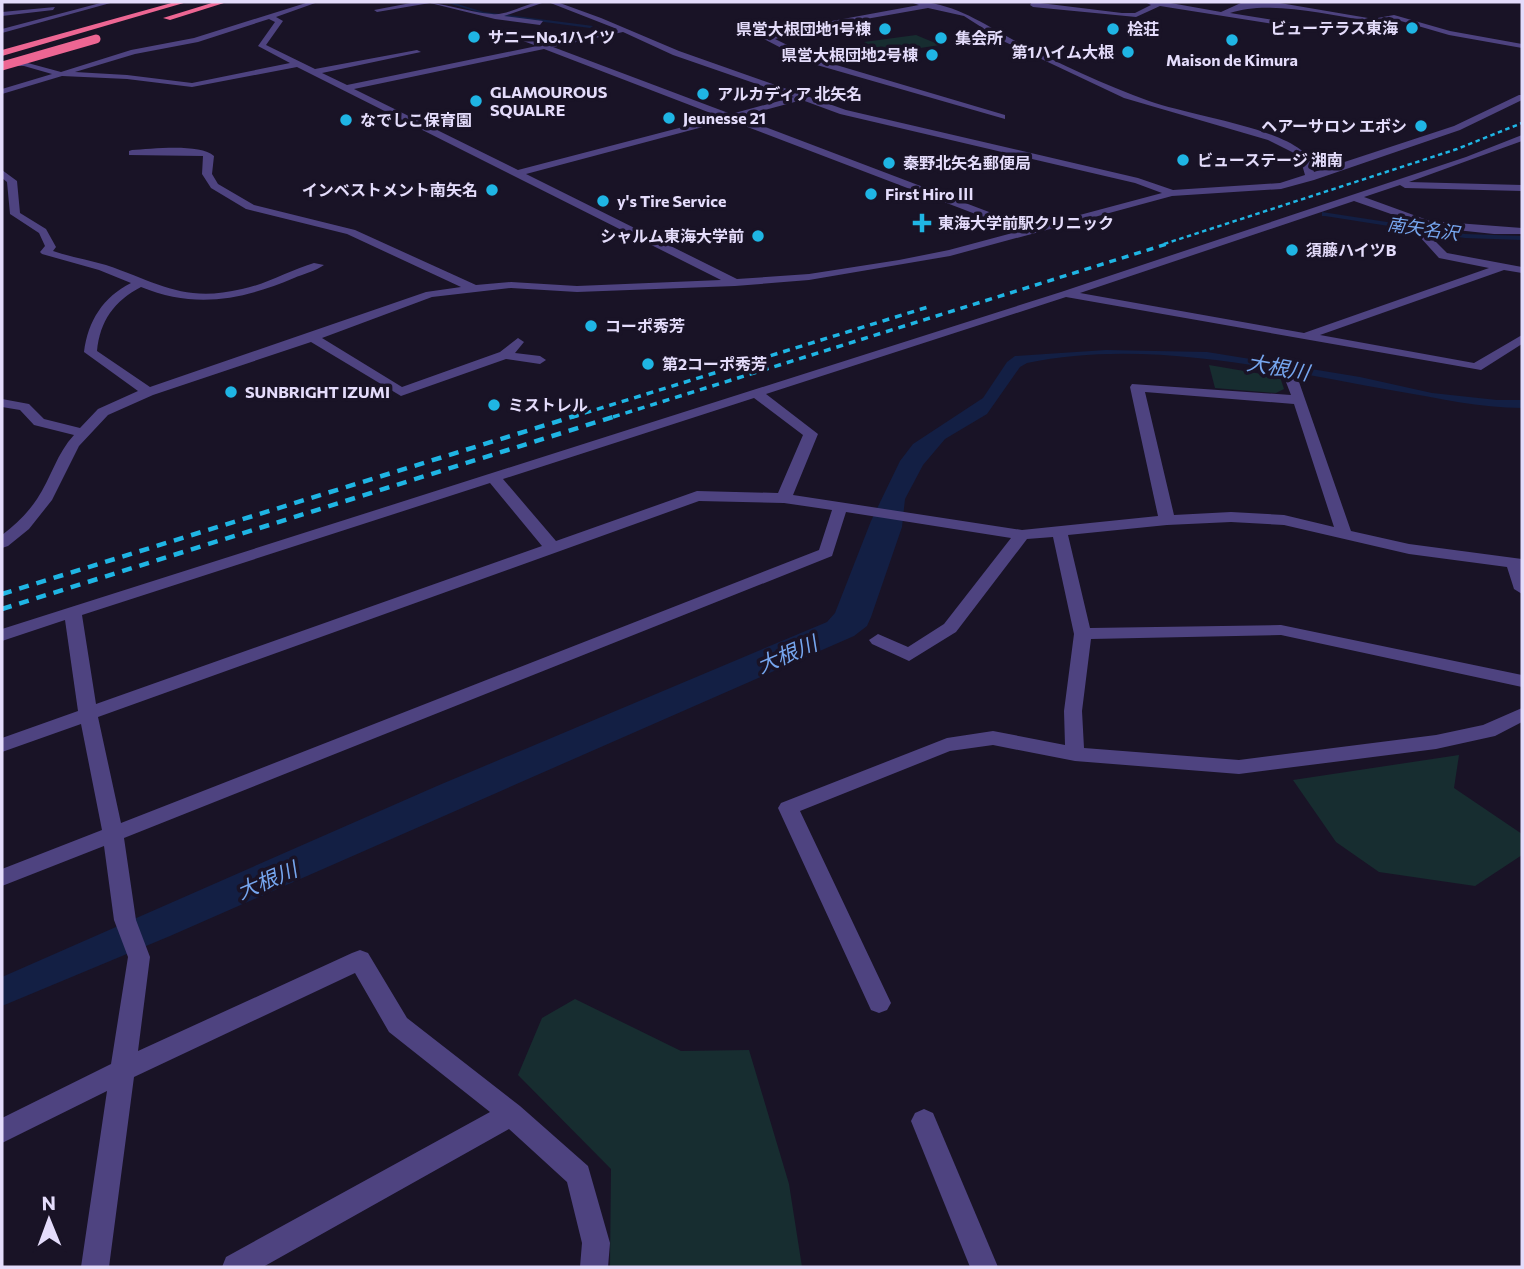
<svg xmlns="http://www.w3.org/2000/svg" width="1524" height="1269" font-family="Commissioner,'Noto Sans JP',sans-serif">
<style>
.green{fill:#172d30}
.water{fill:#131f44}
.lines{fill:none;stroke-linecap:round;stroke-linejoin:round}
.stream{fill:#131f44;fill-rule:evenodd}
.minor{fill:#4e4380;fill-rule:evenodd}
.highway{fill:#ed6693;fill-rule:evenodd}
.rail-far2{stroke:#1fb5e4;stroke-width:2.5;stroke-dasharray:4.5 3.5;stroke-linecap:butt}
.rail-far1{stroke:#1fb5e4;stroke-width:3.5;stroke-dasharray:7 6;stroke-linecap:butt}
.rail{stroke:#1fb5e4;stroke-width:4.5;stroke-dasharray:10 8;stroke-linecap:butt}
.highway-bridge{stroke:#ed6693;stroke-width:9}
.poi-dot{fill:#1fb5e4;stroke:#191326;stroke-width:2.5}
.labels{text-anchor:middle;stroke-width:7;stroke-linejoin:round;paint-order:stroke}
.far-poi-label{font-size:16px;font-weight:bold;fill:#e4dcfb;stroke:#191326;text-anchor:start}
.far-water-label{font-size:18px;font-style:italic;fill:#76a6ef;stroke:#191326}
.water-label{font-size:21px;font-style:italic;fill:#76a6ef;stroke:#191326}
</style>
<rect width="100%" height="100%" fill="#191326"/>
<!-- green -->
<g class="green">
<path d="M 916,35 L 940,45 L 887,53 L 864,42 Z"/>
<path d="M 1209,365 L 1280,377 L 1284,389 L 1276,393 L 1215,388 Z"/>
<path d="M 1459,755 L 1454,788 L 1522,834 L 1522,855 L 1475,886 L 1379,872 L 1336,842 L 1293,780 Z"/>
<path d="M 575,999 L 681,1051 L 749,1050 L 789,1184 L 802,1267 L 610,1267 L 611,1169 L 518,1075 L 542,1018 Z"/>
</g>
<!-- water -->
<path class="water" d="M 1106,350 L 1207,352 L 1360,377 L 1432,393 L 1497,400 L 1522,400 L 1522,408 C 1480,408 1438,398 1396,391 C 1277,370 1148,338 1027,363 L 1020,367 L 987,414 L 945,439 L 923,465 L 905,499 L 902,527 L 871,617 L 867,626 L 854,636 L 170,936 L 2,1006 L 2,977 L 437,786 L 827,622 L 835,613 L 871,521 L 900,461 L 913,444 L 983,398 L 1007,362 L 1015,356 Z"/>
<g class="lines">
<!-- stream -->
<g class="stream">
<path d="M 445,2 L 451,2 L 484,12 L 593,26 L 590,28 L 484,14 Z"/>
<path d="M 1322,212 L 1465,234 L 1522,236 L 1522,240 L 1465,238 L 1325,216 L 1322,216 Z"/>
</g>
<!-- minor -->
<g class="minor">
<path d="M 104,2 L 114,2 L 2,33 L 2,29 Z"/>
<path d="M 309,2 L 318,2 L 276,17 L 283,21 L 266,45 L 315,69 L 417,50 L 421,52 L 322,73 L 347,85 L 537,46 L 504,34 L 507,30 L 546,44 L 617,29 L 548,2 L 557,2 L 601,18 L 679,51 L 846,110 L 1138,178 L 1173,190 L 1280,183 L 1305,175 L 1301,161 L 1294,153 L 1268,140 L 1124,98 L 1003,41 L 964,16 L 928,8 L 832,25 L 775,39 L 816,59 L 1005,115 L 1005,119 L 810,63 L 764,39 L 832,21 L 919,5 L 910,2 C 947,0 977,20 1008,37 C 1053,61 1102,84 1149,101 C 1189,115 1270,126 1301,150 C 1309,156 1311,163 1314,172 L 1454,126 L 1519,95 L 1522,95 L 1522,100 L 1460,130 L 1314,180 L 1281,189 L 1172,196 L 950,256 L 809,280 L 735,286 L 577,292 L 511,288 L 432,297 L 322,338 L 402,387 L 500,352 L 518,338 L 524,342 L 515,353 L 540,356 L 546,360 L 540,364 L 506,359 L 401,396 L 311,342 L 153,395 L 108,415 L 79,446 L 52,500 L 29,529 L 8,546 L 2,548 L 2,535 C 15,525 28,513 37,499 C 51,478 57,453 74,435 L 34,425 L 20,410 L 2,407 L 2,399 L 29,404 L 44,419 L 80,428 L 98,409 L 138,391 L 84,352 C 88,321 103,297 131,283 L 99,270 L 42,254 L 40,252 L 45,246 L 39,233 L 10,214 L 7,182 L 2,178 L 2,170 L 17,181 L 20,213 L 46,229 L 56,247 L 53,251 C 71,257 89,260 106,265 C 159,283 184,303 242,289 C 267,284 290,270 314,263 L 324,265 C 316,271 303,274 294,278 C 242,300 195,309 141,287 C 114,301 100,321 97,351 L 150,387 L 426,292 L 461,287 L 347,234 L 246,209 L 211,188 L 202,174 L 203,156 L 129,155 L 129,151 L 132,150 C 151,149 200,143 214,156 L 212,174 L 218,184 L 254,205 L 355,230 L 476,285 L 511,282 L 577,286 L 721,280 L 297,67 L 192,87 L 127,79 L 62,76 L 2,94 L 2,89 L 52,74 L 24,66 L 2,66 L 2,62 L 24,62 L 61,72 L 131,50 L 194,38 ZM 269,19 L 275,22 L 258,46 L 290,63 L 192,83 L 127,75 L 75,72 L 135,54 L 198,42 ZM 623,32 L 673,55 L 794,97 L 731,114 L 553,47 ZM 544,49 L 721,117 L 518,170 L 354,89 ZM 802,100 L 840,114 L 1135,183 L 1162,193 L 1031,228 L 739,117 ZM 729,120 L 1020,231 L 949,250 L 899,260 L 809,274 L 737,279 L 526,174 Z"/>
<path d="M 416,2 C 443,2 466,12 492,14 C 509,16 527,1 545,2 L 504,16 L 543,21 L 540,25 L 495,19 L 430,3 L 377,12 L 374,10 Z"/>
<path d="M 1032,2 L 1122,13 L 1135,13 L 1151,5 L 1145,2 L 1165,2 L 1221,12 L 1243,2 L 1274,2 L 1368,18 L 1364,20 C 1324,14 1266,0 1230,13 L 1323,28 L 1394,15 L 1450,31 L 1522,44 L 1522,48 L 1449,35 L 1394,19 L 1323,32 L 1160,6 L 1136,17 L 1033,7 L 1030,5 Z"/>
<path d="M 55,7 L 53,10 L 2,16 L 2,12 Z"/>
<path d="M 1522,135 L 1522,141 L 1409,182 L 1522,185 L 1522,191 L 1405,188 L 1400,185 L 1364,197 L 1430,221 L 1522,228 L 1522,234 L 1494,234 L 1428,227 L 1354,201 L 1080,293 L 1304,333 L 1489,268 L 1439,258 L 1420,237 L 1423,230 L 1431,230 L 1431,237 L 1447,253 L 1522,267 L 1522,273 L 1504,270 L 1320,335 L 1474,363 L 1522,335 L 1522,344 L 1481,370 L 1066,297 L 766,394 L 818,434 L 793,495 L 1022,530 L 1158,516 L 1130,387 L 1132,384 L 1291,395 L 1286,382 L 1293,378 L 1298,379 L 1351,531 L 1409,544 L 1522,559 L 1522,594 L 1514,589 L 1507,567 L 1409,554 L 1284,525 L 1231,522 L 1167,525 L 1068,535 L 1090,628 L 1281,625 L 1522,675 L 1522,687 L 1281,635 L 1091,639 L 1082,711 L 1084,748 L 1239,760 L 1436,735 L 1483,725 L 1522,708 L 1522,722 L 1495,736 L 1436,749 L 1239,774 L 1075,761 L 993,745 L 950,751 L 800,811 L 891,1003 L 887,1010 L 879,1013 L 871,1010 L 778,808 L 781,803 L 947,738 L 993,731 L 1065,745 L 1064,711 L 1074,634 L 1053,537 L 1027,539 L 956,632 L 909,661 L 872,644 L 869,640 L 878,634 L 908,647 L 944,624 L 1011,538 L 846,512 L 832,556 L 124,838 L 136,920 L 150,957 L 138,1051 L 352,953 L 360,950 L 368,953 L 407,1018 L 520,1106 L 588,1166 L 610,1243 L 608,1267 L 580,1267 L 582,1243 L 567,1182 L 509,1129 L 263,1267 L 222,1267 L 226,1257 L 490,1112 L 389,1032 L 355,973 L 134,1077 L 109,1267 L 81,1267 L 107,1091 L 2,1143 L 2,1118 L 111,1064 L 128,957 L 114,920 L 104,846 L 2,886 L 2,869 L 102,830 L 81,724 L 2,752 L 2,738 L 78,711 L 65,620 L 2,641 L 2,629 L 1061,292 L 1466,157 ZM 1145,392 L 1294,404 L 1334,527 L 1284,515 L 1231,512 L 1174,515 ZM 754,398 L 803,435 L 778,493 L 697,491 L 556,541 L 503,479 ZM 490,483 L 542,546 L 96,704 L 82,615 ZM 699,501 L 784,503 L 832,510 L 819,550 L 121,823 L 98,717 Z"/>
<path d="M 924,1109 L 933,1113 L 998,1267 L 970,1267 L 911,1121 L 915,1113 Z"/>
</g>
<!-- highway -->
<g class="highway">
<path d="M 175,2 L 187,2 L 2,56 L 2,50 Z"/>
<path d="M 215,2 L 227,2 L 170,20 L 163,18 Z"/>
</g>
<!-- rail-far2 -->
<path class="rail-far2" d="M 1164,244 L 1457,149 L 1522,123"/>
<!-- rail-far1 -->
<g class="rail-far1">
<path d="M 572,417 L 928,307"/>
<path d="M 613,417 L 1170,243"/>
</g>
<!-- rail -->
<g class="rail">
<path d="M 2,594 L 578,415"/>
<path d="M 2,609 L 619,415"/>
</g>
<!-- highway-bridge -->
<path class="highway-bridge" d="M 2,66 L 96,39"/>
</g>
<!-- markers -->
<g class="poi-dot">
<circle cx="1412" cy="28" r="7"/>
<circle cx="885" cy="29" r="7"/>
<circle cx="1113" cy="29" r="7"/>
<circle cx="474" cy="37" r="7"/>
<circle cx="941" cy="38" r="7"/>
<circle cx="1232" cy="40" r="7"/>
<circle cx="1128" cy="52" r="7"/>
<circle cx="932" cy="55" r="7"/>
<circle cx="703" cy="94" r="7"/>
<circle cx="476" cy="101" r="7"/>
<circle cx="669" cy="118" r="7"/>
<circle cx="346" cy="120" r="7"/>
<circle cx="1421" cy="126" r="7"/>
<circle cx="1183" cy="160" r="7"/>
<circle cx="889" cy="163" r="7"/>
<circle cx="492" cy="190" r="7"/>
<circle cx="871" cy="194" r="7"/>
<circle cx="603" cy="201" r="7"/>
<path d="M918.5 212.5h7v7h7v7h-7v7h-7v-7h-7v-7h7z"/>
<circle cx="758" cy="236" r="7"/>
<circle cx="1292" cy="250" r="7"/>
<circle cx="591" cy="326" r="7"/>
<circle cx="648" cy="364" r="7"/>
<circle cx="231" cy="392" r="7"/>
<circle cx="494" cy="405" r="7"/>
</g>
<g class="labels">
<!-- far-poi labels -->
<g class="far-poi-label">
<text x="1398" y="34" text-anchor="end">ビューテラス東海</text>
<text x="871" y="35" text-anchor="end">県営大根団地1号棟</text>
<text x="1127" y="35">桧荘</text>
<text x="488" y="43">サニーNo.1ハイツ</text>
<text x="955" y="44">集会所</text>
<text x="1114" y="58" text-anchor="end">第1ハイム大根</text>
<text x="918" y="61" text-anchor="end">県営大根団地2号棟</text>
<text x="1232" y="66" text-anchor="middle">Maison de Kimura</text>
<text x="490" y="98">GLAMOUROUS<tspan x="490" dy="18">SQUALRE</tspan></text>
<text x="717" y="100">アルカディア 北矢名</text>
<text x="683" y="124">Jeunesse 21</text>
<text x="360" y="126">なでしこ保育園</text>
<text x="1407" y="132" text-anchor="end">ヘアーサロン エボシ</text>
<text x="1197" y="166">ビューステージ 湘南</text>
<text x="903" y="169">秦野北矢名郵便局</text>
<text x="478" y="196" text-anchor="end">インベストメント南矢名</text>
<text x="885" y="200">First Hiro Ⅲ</text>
<text x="617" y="207">y's Tire Service</text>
<text x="938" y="229">東海大学前駅クリニック</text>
<text x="744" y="242" text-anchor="end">シャルム東海大学前</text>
<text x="1306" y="256">須藤ハイツB</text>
<text x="605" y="332">コーポ秀芳</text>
<text x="662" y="370">第2コーポ秀芳</text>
<text x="245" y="398">SUNBRIGHT IZUMI</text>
<text x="508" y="411">ミストレル</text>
</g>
<!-- far-water labels -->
<g class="far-water-label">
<text transform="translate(1423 229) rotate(8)" y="6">南矢名沢</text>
</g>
<!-- water labels -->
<g class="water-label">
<text transform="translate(1278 368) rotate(10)" y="7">大根川</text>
<text transform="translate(787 655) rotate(-23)" y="7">大根川</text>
<text transform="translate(267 881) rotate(-23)" y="7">大根川</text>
</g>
</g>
<!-- border -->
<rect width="1524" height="1269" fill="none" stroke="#e4dcfb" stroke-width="7"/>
<!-- north arrow -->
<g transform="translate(49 1220) rotate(359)" stroke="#191326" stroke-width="5" paint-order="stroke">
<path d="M0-5L12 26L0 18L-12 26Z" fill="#e4dcfb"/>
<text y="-10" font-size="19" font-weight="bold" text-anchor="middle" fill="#e4dcfb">N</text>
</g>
</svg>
